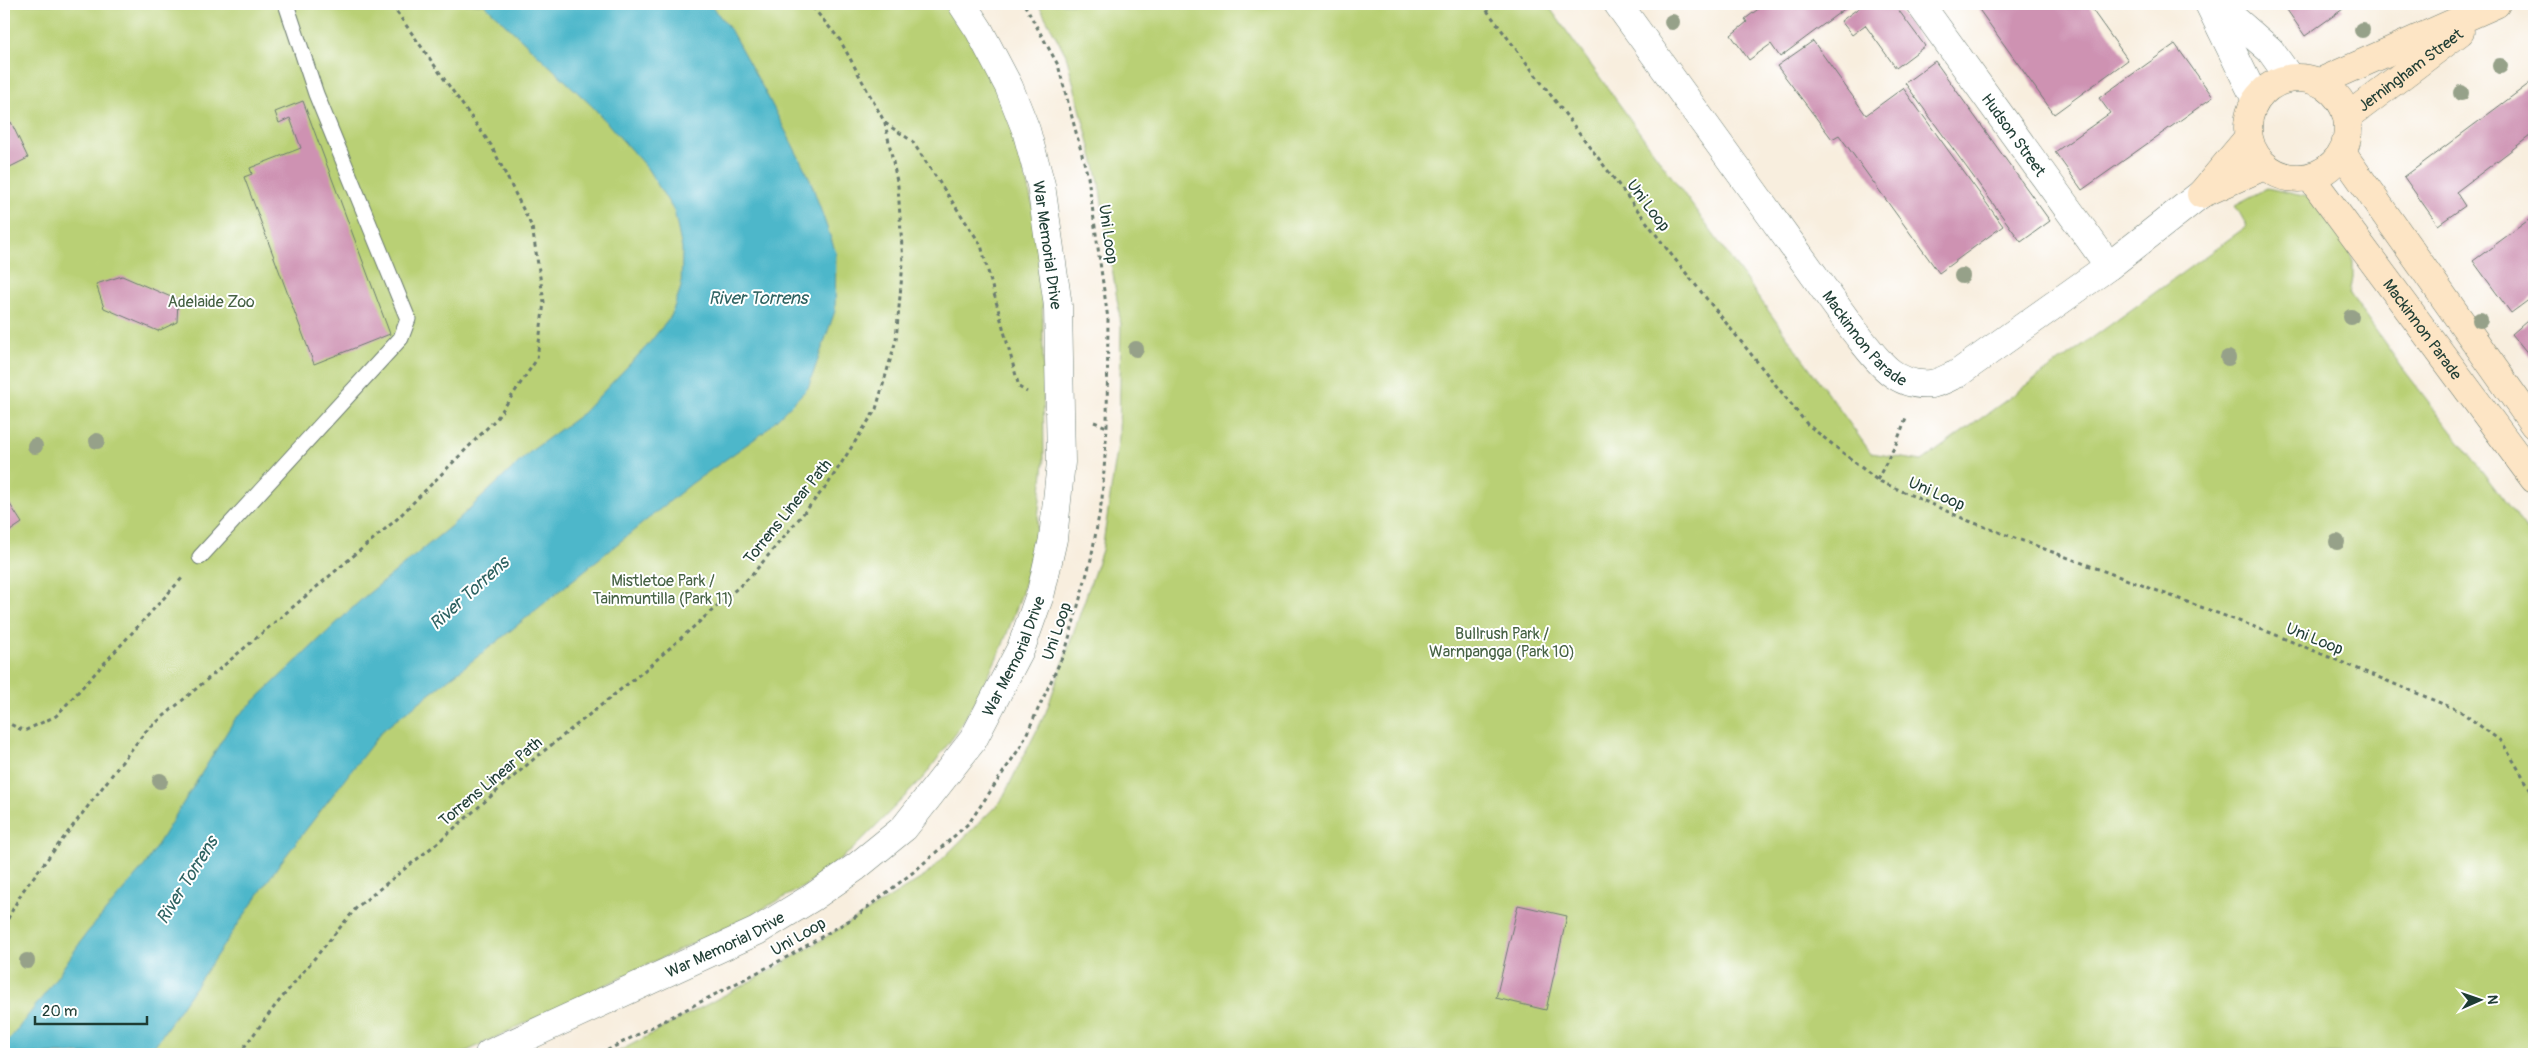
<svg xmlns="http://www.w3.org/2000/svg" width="2538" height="1058" font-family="Pangolin,sans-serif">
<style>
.green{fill:#b9d074;stroke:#6c8654}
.water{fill:#4db7ca;stroke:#367a7f}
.building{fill:#ce92b2}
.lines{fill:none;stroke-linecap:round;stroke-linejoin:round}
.lane-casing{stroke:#6b7b70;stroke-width:17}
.street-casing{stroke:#6b7b70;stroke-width:29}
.secondary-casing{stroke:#6b7b70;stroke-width:29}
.path{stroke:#6b7b70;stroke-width:3;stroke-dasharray:4 4;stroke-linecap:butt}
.lane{stroke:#fff;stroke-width:15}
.street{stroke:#fff;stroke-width:28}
.secondary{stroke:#fde5c5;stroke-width:28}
.tree{fill:#96a189}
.labels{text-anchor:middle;stroke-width:4;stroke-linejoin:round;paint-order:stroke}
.street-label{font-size:16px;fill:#1f3d34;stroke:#fff}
.park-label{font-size:16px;fill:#466244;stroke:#fff}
.water-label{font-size:18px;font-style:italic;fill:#2d6261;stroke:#fff}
</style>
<rect width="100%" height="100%" fill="#fff"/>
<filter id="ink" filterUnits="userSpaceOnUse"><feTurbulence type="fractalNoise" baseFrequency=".02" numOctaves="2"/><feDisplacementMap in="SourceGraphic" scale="10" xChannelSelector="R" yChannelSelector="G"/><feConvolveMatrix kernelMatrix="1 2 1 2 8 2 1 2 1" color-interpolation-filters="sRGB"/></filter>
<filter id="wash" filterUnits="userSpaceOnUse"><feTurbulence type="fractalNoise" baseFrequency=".0096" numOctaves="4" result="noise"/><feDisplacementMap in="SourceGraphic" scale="20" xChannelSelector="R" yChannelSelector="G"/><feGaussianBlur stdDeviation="1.12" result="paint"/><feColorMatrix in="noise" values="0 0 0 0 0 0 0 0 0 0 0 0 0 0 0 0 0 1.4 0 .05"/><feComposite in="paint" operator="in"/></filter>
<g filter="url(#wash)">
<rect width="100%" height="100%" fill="#f8eede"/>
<!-- green -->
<g class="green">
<path d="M 4,4 L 949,4 L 998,90 L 1015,137 L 1042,241 L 1044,463 L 1036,537 L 1022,593 L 1002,647 L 978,696 L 957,732 L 924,777 L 852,850 L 805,886 L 748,917 L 461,1054 L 4,1054 Z"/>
<path d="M 1038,4 L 1547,4 L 1871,453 L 1922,461 L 2247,226 L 2235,205 L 2267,188 L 2308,197 L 2345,243 L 2353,258 L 2353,277 L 2350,294 L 2401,366 L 2534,539 L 2534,1054 L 614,1054 L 777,967 L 925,876 L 1001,801 L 1046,712 L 1102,550 L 1119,437 L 1121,325 L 1098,177 L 1066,55 Z"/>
</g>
<!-- water -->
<path class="water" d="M 484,4 L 710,4 L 730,29 L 767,95 L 810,179 L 836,253 L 835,311 L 808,388 L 763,433 L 691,484 L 499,640 L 382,731 L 278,866 L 149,1054 L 4,1054 L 4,1048 L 9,1040 L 47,991 L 86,934 L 145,865 L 235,719 L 363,598 L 451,526 L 531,451 L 583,413 L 647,346 L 671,316 L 681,287 L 682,249 L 674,211 L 647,168 L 593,107 Z"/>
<g id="blocks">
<!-- building -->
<g class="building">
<path d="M 1765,4 L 1851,4 L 1780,57 L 1771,44 L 1749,60 L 1731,35 L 1747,22 L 1745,19 Z"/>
<path d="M 1864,4 L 1894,4 L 1925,46 L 1896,68 L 1865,25 L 1852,35 L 1841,21 Z"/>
<path d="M 1975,4 L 2088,4 L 2128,60 L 2054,114 Z"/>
<path d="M 2290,4 L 2339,4 L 2343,9 L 2305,36 L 2285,7 Z"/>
<path d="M 1813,41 L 1866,115 L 1903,88 L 2003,226 L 1939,273 L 1839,135 L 1832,139 L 1777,66 Z"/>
<path d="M 2175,44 L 2213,97 L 2082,190 L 2055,152 L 2110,113 L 2099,98 Z"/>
<path d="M 1935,61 L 2050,221 L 2021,242 L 1905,83 Z"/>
<path d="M 2534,80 L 2534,133 L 2456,192 L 2465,206 L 2438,225 L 2404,177 Z"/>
<path d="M 303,101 L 390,334 L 314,364 L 244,177 L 252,174 L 250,168 L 301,148 L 290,118 L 279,123 L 275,112 Z"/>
<path d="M 11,122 L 28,158 L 4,170 L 4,125 Z"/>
<path d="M 2534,216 L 2534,296 L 2511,313 L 2473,261 Z"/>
<path d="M 122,276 L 178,300 L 177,322 L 158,331 L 104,308 L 96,284 Z"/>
<path d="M 2534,315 L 2534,361 L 2512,334 Z"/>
<path d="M 4,495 L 22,523 L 4,535 Z"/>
<path d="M 1518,905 L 1567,916 L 1546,1010 L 1496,998 Z"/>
</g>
</g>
</g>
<g filter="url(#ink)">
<use href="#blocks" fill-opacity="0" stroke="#6b7b70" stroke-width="1"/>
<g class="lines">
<defs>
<path id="lane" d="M 200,557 L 401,338 L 408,319 L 316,94 L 286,4"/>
<g id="street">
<path id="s1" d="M 1618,4 L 1855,332 C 1875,357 1894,388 1931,384 C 1940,383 1949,377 1957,374 L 2109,266 L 2201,194"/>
<path id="s2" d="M 1920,4 L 2109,266"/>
<path d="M 2209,4 L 2256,100"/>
<path d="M 2217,4 L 2270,50 L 2290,78"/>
<path id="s3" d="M 489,1054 L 757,931 L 813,897 L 856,867 L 904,828 L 973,740 L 1021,648 L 1041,592 L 1053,539 L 1061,462 L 1058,306 L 1041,185 L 1026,130 L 1009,87 L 979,30 L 962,4"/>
</g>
<g id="secondary">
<circle cx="2298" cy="128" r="50"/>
<path d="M 2320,82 L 2496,4"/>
<path id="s4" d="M 2347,117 L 2460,32"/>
<path d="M 2342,153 L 2534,425"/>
<path id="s5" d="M 2311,178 L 2534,479"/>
<path d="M 2206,192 L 2264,166"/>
<path d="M 2201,194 L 2248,138"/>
</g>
</defs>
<!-- lane casing -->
<use href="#lane" class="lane-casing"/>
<!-- street casing -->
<use href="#street" class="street-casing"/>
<!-- secondary casing -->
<use href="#secondary" class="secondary-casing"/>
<!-- path -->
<g class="path">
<path d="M 1482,4 L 1670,253 L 1807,424 L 1877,480 L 1969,521 L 2271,633 L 2460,711 L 2502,742 L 2534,795"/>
<path d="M 885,123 L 912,141 L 981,245 L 1019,387 L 1027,392"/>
<path d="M 1094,422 L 1107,427"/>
<path d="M 1877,480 L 1896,444 L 1907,415"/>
<path d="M 4,721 L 24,731 L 56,716 L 184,576"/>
<path d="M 4,926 L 22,892 L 145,732 L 397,519 L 497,418 L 537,359 L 544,302 L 532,227 L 491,145 L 391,4"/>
<path d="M 239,1054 L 275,1006 L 357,907 L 436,844 L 535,758 L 645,670 L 751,576 L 828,484 L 876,409 L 896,340 L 903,263 L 898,186 L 885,123 L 840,40 L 810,4"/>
<path d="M 600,1054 L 789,956 L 855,917 L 916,870 L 969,823 L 1021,746 L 1066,649 L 1091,559 L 1102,499 L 1107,427 L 1108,319 L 1088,177 L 1058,65 L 1024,4"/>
</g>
<!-- lane -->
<use href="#lane" class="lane"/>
<!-- street -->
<use href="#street" class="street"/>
<!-- secondary -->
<use href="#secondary" class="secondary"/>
</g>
<!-- trees -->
<g class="tree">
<circle cx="1672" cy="22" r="8"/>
<circle cx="2362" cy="30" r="8"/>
<circle cx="2500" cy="66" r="8"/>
<circle cx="2461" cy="93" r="8"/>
<circle cx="1962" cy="276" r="8"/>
<circle cx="2351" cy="317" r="8"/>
<circle cx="2480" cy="320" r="8"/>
<circle cx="1136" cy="349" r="8"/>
<circle cx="2228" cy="358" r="8"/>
<circle cx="97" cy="441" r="8"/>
<circle cx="35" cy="446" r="8"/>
<circle cx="2337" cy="542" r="8"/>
<circle cx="160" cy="781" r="8"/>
<circle cx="27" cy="961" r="8"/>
</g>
</g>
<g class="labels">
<!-- street labels -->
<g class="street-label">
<text dy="6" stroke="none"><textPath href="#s4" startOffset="79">Jerningham Street</textPath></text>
<text dy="6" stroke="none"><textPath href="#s2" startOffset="161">Hudson Street</textPath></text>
<text transform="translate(1649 205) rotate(53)" y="6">Uni Loop</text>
<text transform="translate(1109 234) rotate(82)" y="6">Uni Loop</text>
<text transform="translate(1048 245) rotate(82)" y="6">War Memorial Drive</text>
<text dy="6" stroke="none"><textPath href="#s5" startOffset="188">Mackinnon Parade</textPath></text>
<text dy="6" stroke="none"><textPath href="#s1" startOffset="416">Mackinnon Parade</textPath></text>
<text transform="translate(1937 493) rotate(24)" y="6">Uni Loop</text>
<text transform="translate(787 511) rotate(-51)" y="6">Torrens Linear Path</text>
<text transform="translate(1056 631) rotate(-71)" y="6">Uni Loop</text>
<text transform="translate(2315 638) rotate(22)" y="6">Uni Loop</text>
<text dy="6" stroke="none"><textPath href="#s3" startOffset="680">War Memorial Drive</textPath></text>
<text transform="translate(490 781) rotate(-40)" y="6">Torrens Linear Path</text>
<text transform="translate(798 936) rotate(-30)" y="6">Uni Loop</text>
<text dy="6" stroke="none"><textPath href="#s3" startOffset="260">War Memorial Drive</textPath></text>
</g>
<!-- park labels -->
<g class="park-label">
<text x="211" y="307">Adelaide Zoo</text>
<text x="663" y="586">Mistletoe Park /<tspan x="663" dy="18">Tainmuntilla (Park 11)</tspan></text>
<text x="1502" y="639">Bullrush Park /<tspan x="1502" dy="18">Warnpangga (Park 10)</tspan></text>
</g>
<!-- water labels -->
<g class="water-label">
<text x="758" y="304">River Torrens</text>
<text transform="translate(469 593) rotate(-42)" y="6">River Torrens</text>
<text transform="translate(187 880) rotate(-58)" y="6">River Torrens</text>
</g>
</g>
<!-- margin -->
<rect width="2538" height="1058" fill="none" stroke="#fff" stroke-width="20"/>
<!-- north arrow -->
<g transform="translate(2480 1000) rotate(88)" stroke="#ffffff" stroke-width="4" paint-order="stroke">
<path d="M0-4L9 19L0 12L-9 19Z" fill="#1f3d34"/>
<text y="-8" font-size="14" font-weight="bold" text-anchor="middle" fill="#1f3d34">N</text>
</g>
<!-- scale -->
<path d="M35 1016v8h112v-8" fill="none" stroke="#1f3d34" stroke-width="2.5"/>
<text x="42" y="1016" font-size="15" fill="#1f3d34" stroke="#ffffff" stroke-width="4" paint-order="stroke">20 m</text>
</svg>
